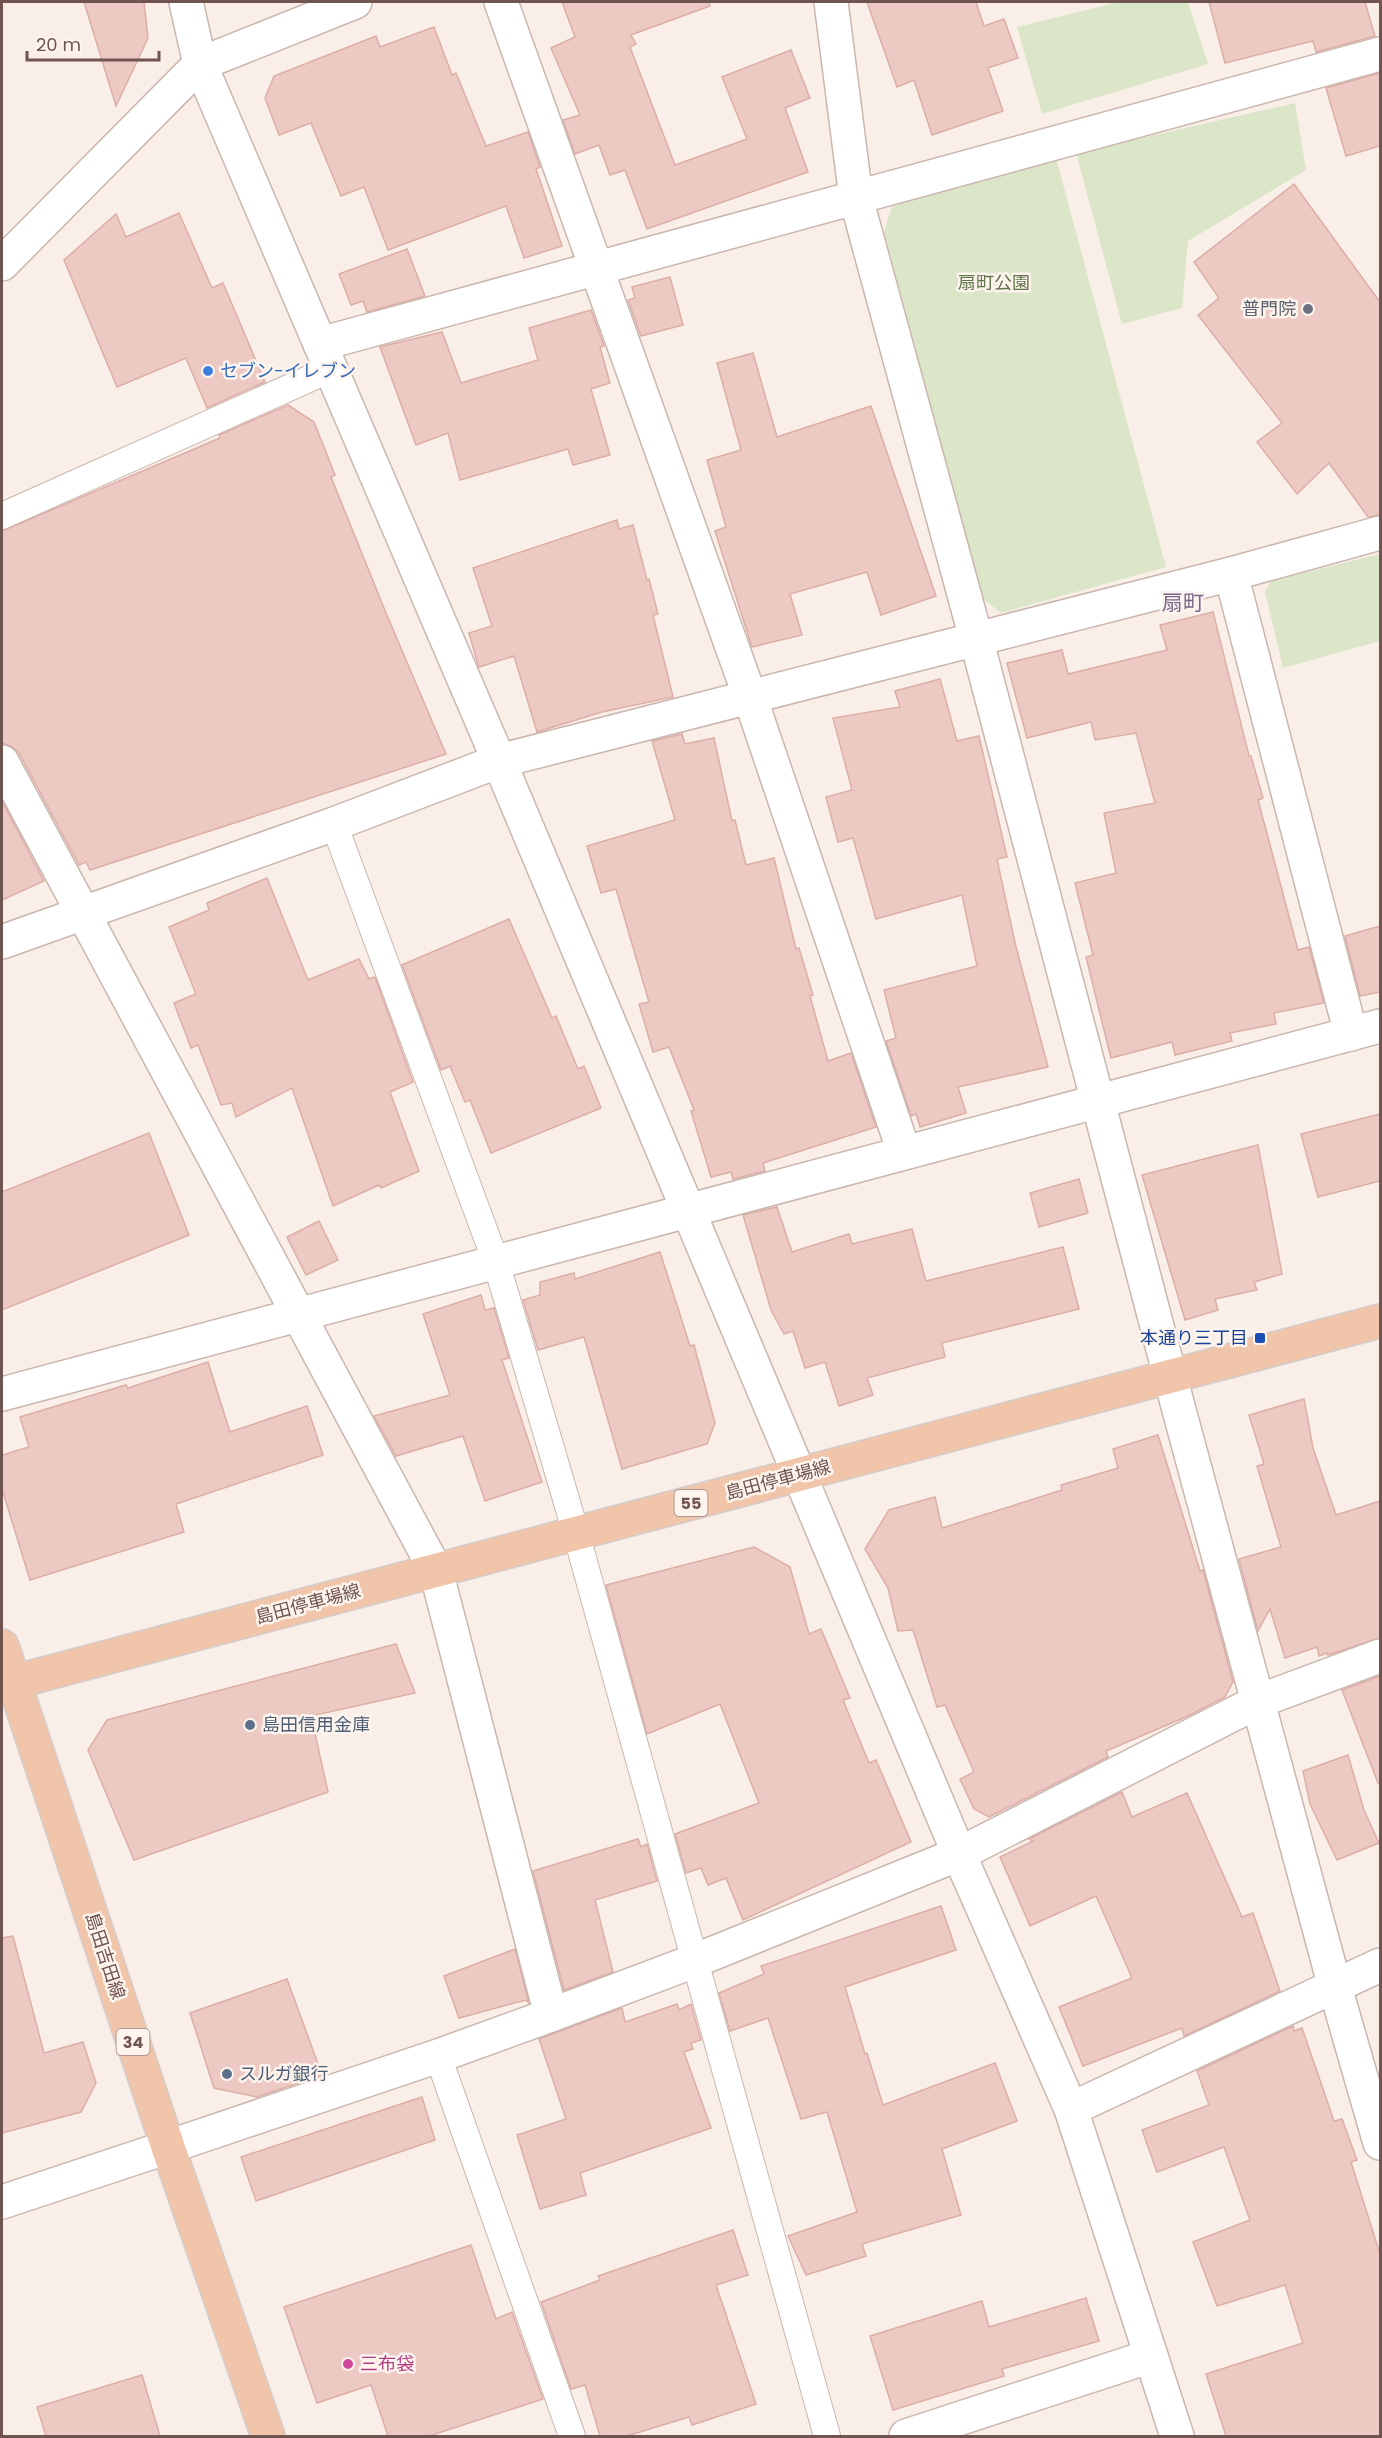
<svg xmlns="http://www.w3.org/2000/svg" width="1382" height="2438" font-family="Poppins,'Noto Sans JP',sans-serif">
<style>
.green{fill:#dbe6c8}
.building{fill:#eccac3;stroke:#dcaea6;stroke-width:1.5}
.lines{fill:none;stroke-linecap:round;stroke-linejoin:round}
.service-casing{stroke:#cab6af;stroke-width:28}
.minor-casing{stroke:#cab6af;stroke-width:36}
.tertiary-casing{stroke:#cab6af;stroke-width:36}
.primary-casing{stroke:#d4ccca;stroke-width:36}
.service{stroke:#fff;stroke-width:26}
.minor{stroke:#fff;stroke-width:33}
.tertiary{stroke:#fff;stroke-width:33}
.primary{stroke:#f0c5a9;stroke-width:33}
.worship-dot{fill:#6b7280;stroke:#fdf4ee;stroke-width:2}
.shop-dot{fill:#3f7fe0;stroke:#fdf4ee;stroke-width:2}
.transit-dot{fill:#1a4fb4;stroke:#fdf4ee;stroke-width:2}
.service-dot{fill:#5c6f8a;stroke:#fdf4ee;stroke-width:2}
.hotel-dot{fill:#d1479c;stroke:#fdf4ee;stroke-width:2}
.labels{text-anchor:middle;stroke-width:5;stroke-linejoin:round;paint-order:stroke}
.shield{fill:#fdf4ee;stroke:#9a847f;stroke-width:1.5}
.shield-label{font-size:16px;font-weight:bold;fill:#70544f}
.park-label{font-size:18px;fill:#607549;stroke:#fdf4ee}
.worship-label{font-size:18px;fill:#5b616d;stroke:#fdf4ee;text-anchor:end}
.shop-label{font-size:18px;fill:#366cbe;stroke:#fdf4ee;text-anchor:start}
.transit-label{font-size:18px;fill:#164399;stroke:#fdf4ee;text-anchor:end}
.street-label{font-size:18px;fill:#70544f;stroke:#fdf4ee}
.service-label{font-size:18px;fill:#4e5e75;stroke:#fdf4ee;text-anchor:start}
.hotel-label{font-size:18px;fill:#b23c85;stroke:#fdf4ee;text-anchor:start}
.quarter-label{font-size:21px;fill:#78678c;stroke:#fdf4ee}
</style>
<rect width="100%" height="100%" fill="#faefe8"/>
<!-- green -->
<g class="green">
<path d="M 1119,2 L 1188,2 L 1208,64 L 1042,114 L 1017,27 Z"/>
<path d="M 1295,103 L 1306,170 L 1188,241 L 1182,308 L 1122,324 L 1076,153 Z"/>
<path d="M 1056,158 L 1166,567 L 1001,613 L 983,599 L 884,232 L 892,206 Z"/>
<path d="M 1380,554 L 1380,641 L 1283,668 L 1265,592 L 1271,581 Z"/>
</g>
<!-- building -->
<g class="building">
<path d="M 84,2 L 144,2 L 148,38 L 116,106 Z"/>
<path d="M 562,2 L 709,2 L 710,6 L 631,35 L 636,44 L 630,47 L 675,165 L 747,139 L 722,77 L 791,50 L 810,98 L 785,108 L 808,172 L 647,229 L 625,170 L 610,175 L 599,145 L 575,154 L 563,120 L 580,115 L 551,48 L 575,37 Z"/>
<path d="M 867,2 L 976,2 L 984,26 L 1004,19 L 1018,58 L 988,68 L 1003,111 L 932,135 L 914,80 L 897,87 Z"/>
<path d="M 1209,2 L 1365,2 L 1375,36 L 1316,52 L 1313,41 L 1225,63 Z"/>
<path d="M 434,27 L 452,75 L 456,73 L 486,146 L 528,132 L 540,167 L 536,169 L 562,246 L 524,258 L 506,206 L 388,250 L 364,187 L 341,196 L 311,123 L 279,135 L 265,98 L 274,76 L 376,36 L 380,47 Z"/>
<path d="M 1380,73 L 1380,146 L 1346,156 L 1326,88 Z"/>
<path d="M 1294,184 L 1380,302 L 1380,515 L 1368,517 L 1329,463 L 1297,494 L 1257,442 L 1282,423 L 1198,315 L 1219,298 L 1194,262 Z"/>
<path d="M 179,213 L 212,288 L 223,283 L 265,382 L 207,408 L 186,358 L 117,387 L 64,260 L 116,214 L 126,237 Z"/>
<path d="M 407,249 L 425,296 L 367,312 L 363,301 L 351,305 L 339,274 Z"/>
<path d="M 670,277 L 683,325 L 641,336 L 628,300 L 635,298 L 632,287 Z"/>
<path d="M 591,310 L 604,346 L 600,347 L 610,383 L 591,389 L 610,455 L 573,465 L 568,449 L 460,480 L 448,433 L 416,445 L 380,347 L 442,332 L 461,383 L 538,360 L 529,328 Z"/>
<path d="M 753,353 L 777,437 L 871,406 L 936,596 L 881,615 L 867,572 L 790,594 L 802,635 L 752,647 L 715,531 L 726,527 L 707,460 L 741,450 L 717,363 Z"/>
<path d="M 288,405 L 314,422 L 335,475 L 331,477 L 386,613 L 446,754 L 90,870 L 86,862 L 79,865 L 19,753 L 11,746 L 2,743 L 2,531 L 220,438 L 219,435 Z"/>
<path d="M 617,520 L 619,529 L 633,525 L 647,580 L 649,579 L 658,614 L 653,615 L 673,697 L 602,712 L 537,732 L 514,656 L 479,667 L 478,665 L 469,633 L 492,626 L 473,568 Z"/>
<path d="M 1213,612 L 1249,756 L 1251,756 L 1263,798 L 1258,800 L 1298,950 L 1309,947 L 1324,1003 L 1274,1013 L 1276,1024 L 1230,1033 L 1232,1041 L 1175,1055 L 1172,1042 L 1111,1058 L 1086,957 L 1093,955 L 1075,883 L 1116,873 L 1104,813 L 1155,803 L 1136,733 L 1095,740 L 1091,722 L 1027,738 L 1007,663 L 1062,650 L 1068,674 L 1167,650 L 1160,625 Z"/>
<path d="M 940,679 L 957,741 L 979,736 L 1007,857 L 997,859 L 1015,943 L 1048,1067 L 958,1087 L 966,1113 L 920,1127 L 916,1114 L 911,1116 L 886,1041 L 896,1038 L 884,990 L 977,966 L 962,895 L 876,919 L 853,838 L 838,842 L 826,797 L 852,790 L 833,718 L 900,707 L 895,691 Z"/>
<path d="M 682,734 L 685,744 L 714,738 L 732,821 L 735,820 L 746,865 L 774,858 L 796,949 L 799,948 L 813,995 L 810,996 L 828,1061 L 851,1053 L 876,1127 L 763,1163 L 765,1171 L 733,1179 L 731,1172 L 711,1177 L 691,1111 L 694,1110 L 669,1047 L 653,1052 L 639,1004 L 649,1002 L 616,889 L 601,893 L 587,846 L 675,820 L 652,741 Z"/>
<path d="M 2,801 L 44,881 L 2,900 Z"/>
<path d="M 267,878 L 308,980 L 359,959 L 369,979 L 375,977 L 413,1082 L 390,1092 L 419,1171 L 381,1188 L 379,1185 L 333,1206 L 292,1088 L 236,1117 L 232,1103 L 221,1105 L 198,1045 L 191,1048 L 174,1003 L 196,994 L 169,927 L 209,910 L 207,903 Z"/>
<path d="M 509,919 L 552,1018 L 556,1016 L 578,1069 L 584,1066 L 601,1108 L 491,1153 L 470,1100 L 465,1102 L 450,1066 L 441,1070 L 402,965 Z"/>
<path d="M 1380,926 L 1380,992 L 1360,996 L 1345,936 Z"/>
<path d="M 1380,1114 L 1380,1181 L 1318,1197 L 1301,1134 Z"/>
<path d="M 149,1133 L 189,1235 L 2,1310 L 2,1192 Z"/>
<path d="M 1258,1145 L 1282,1274 L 1254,1282 L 1257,1290 L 1215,1299 L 1218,1310 L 1185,1320 L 1142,1175 Z"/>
<path d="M 1079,1179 L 1088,1213 L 1039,1227 L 1030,1193 Z"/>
<path d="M 777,1207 L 792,1252 L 849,1234 L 852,1244 L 912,1229 L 926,1281 L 1063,1247 L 1079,1309 L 942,1343 L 945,1357 L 867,1378 L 873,1395 L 839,1406 L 825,1362 L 805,1368 L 793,1331 L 784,1334 L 771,1310 L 743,1215 Z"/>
<path d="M 319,1221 L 338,1260 L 306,1275 L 287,1237 Z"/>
<path d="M 660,1252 L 690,1346 L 694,1345 L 715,1423 L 707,1444 L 622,1469 L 584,1337 L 538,1350 L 523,1300 L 540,1295 L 540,1282 L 574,1273 L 575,1279 Z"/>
<path d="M 481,1295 L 485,1310 L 494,1308 L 509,1358 L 502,1360 L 542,1482 L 485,1501 L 463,1436 L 396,1456 L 374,1416 L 450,1395 L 423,1314 Z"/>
<path d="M 208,1362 L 230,1432 L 307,1406 L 323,1455 L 176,1504 L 184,1532 L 30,1580 L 2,1489 L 2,1455 L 29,1447 L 20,1417 L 126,1385 L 128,1388 Z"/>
<path d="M 1304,1399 L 1313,1448 L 1336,1515 L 1380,1501 L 1380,1638 L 1328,1655 L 1327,1653 L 1319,1656 L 1317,1647 L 1285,1658 L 1270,1609 L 1258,1631 L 1239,1559 L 1281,1547 L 1257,1466 L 1264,1464 L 1249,1415 Z"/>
<path d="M 1158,1435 L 1200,1571 L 1203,1570 L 1233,1682 L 1225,1697 L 1188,1716 L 1106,1751 L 1108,1757 L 989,1817 L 974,1809 L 960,1779 L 974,1772 L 945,1705 L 937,1707 L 913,1630 L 898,1631 L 888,1588 L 865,1549 L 889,1510 L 935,1497 L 942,1528 L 1062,1490 L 1061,1485 L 1118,1468 L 1113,1449 Z"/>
<path d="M 754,1547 L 790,1567 L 809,1634 L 821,1629 L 850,1698 L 843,1700 L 869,1763 L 876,1760 L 911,1842 L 743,1920 L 726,1878 L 708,1885 L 701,1868 L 686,1873 L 675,1834 L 759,1803 L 720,1704 L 647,1734 L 606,1585 Z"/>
<path d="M 396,1644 L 415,1693 L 311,1716 L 328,1792 L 134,1860 L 88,1750 L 107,1720 Z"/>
<path d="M 1380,1676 L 1380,1783 L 1378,1783 L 1342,1690 Z"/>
<path d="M 1348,1755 L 1364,1810 L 1379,1843 L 1337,1860 L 1310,1804 L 1303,1771 Z"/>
<path d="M 1122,1792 L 1132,1817 L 1187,1793 L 1242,1917 L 1253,1913 L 1280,1991 L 1184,2036 L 1182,2028 L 1083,2066 L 1059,2007 L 1132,1978 L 1096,1896 L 1030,1926 L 1000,1857 L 1033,1841 L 1029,1839 Z"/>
<path d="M 638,1839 L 641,1847 L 647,1844 L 657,1881 L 595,1900 L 613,1972 L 564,1990 L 533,1871 Z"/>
<path d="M 941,1906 L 956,1950 L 845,1987 L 865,2054 L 867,2053 L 883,2105 L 995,2063 L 1017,2121 L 942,2149 L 961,2215 L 862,2244 L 866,2256 L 806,2275 L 788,2236 L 857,2212 L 827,2112 L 801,2119 L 768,2018 L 730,2031 L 719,1993 L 764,1974 L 761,1966 Z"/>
<path d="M 13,1936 L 44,2053 L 83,2042 L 96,2083 L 81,2112 L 2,2133 L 2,1938 Z"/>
<path d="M 515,1949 L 529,2003 L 526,2000 L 459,2018 L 444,1976 Z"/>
<path d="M 287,1979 L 322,2075 L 257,2097 L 214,2088 L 190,2013 Z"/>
<path d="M 677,2004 L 679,2010 L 691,2004 L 701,2040 L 691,2043 L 693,2049 L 684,2052 L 711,2128 L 580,2173 L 586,2195 L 540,2209 L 517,2135 L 566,2119 L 539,2039 L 622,2008 L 625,2022 Z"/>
<path d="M 1293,2026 L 1294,2031 L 1302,2028 L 1334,2121 L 1342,2119 L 1357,2160 L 1351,2162 L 1380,2254 L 1380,2436 L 1226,2436 L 1206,2374 L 1303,2343 L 1285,2285 L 1217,2306 L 1193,2242 L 1250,2220 L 1224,2147 L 1157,2172 L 1142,2130 L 1209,2105 L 1197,2071 Z"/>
<path d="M 422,2097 L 435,2140 L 256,2201 L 241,2157 Z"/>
<path d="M 733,2230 L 748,2275 L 716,2285 L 756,2404 L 692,2425 L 689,2417 L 627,2436 L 600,2436 L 585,2385 L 571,2389 L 541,2302 L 600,2280 L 598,2276 Z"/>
<path d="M 471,2245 L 496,2319 L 512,2312 L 543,2399 L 429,2436 L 388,2436 L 371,2385 L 317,2403 L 284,2307 Z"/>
<path d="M 1086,2298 L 1099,2341 L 1002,2369 L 1004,2376 L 893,2410 L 870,2336 L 982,2301 L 989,2327 Z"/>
<path d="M 142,2375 L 160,2436 L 46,2436 L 37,2407 Z"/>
</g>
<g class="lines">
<defs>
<g id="service">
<path d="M 2,516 L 331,369"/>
<path d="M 334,824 L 496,1262 L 576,1533 L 827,2436"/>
<path d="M 438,2056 L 572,2436"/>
</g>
<g id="minor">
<path d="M 501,2 L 750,697 L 904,1152"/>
<path d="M 831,2 L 856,198 L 976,638 L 1179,1410 L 1335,1987 L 1380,2143"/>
<path d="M 320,344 L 1380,54"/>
<path d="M 1231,574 L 1351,1034"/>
<path d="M 2,762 L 436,1571 L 551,2015"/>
<path d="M 2,942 L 334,824 L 499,761 L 1231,574 L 1380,533"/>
<path d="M 2,1394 L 1380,1026"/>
<path d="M 1071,2109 L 1380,1965"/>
<path d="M 168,2147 L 438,2056 L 551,2015 L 694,1961 L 959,1854 L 1259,1701 L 1380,1656"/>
<path d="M 906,2436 L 1151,2356"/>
</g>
<g id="tertiary">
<path d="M 186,2 L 200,64 L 499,761 L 959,1854 L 1071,2109 L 1177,2436"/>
<path d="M 2,264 L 200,64 L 355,2"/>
<path d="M 2,2202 L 168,2147"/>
</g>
<g id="primary">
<path d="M 2,1646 L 168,2147 L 268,2436"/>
<path d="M 2,1685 L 1380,1321"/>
</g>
</defs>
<!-- service casing -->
<use href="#service" class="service-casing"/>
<!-- minor casing -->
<use href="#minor" class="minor-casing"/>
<!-- tertiary casing -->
<use href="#tertiary" class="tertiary-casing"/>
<!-- primary casing -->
<use href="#primary" class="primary-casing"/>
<!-- service -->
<use href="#service" class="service"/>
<!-- minor -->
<use href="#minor" class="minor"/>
<!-- tertiary -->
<use href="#tertiary" class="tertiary"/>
<!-- primary -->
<use href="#primary" class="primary"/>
</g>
<!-- markers -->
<circle class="worship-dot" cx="1308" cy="309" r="6"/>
<circle class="shop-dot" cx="208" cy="371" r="6"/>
<rect class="transit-dot" x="1254" y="1332" width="12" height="12" rx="3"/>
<g class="service-dot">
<circle cx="250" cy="1725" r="6"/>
<circle cx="227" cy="2074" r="6"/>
</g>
<circle class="hotel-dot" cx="348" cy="2364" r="6"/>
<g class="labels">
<!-- shield labels -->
<g class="shield">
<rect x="674.5" y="1490" width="33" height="26" rx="4.5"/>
<rect x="116.5" y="2029" width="33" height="26" rx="4.5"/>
</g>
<g class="shield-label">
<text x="691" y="1509">55</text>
<text x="133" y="2048">34</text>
</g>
<!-- park labels -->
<g class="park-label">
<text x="994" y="289">扇町公園</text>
</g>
<!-- worship labels -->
<g class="worship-label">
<text x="1296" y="315">普門院</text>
</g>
<!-- shop labels -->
<g class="shop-label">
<text x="220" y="377">セブン-イレブン</text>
</g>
<!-- transit labels -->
<g class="transit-label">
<text x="1248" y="1344">本通り三丁目</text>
</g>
<!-- street labels -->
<g class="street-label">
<text transform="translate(778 1480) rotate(-15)" y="6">島田停車場線</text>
<text transform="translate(308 1604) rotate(-15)" y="6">島田停車場線</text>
<text transform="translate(105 1956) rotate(72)" y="6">島田吉田線</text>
</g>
<!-- service labels -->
<g class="service-label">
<text x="262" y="1731">島田信用金庫</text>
<text x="239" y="2080">スルガ銀行</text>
</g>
<!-- hotel labels -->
<g class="hotel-label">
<text x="360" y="2370">三布袋</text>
</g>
<!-- quarter labels -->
<g class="quarter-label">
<text x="1183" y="610">扇町</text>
</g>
</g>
<!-- border -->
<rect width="1382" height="2438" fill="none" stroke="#70544f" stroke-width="6"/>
<!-- scale -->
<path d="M27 51v9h132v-9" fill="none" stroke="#70544f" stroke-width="3"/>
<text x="36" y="51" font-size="18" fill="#70544f" stroke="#fdf4ee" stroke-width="4.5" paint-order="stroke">20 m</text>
</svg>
